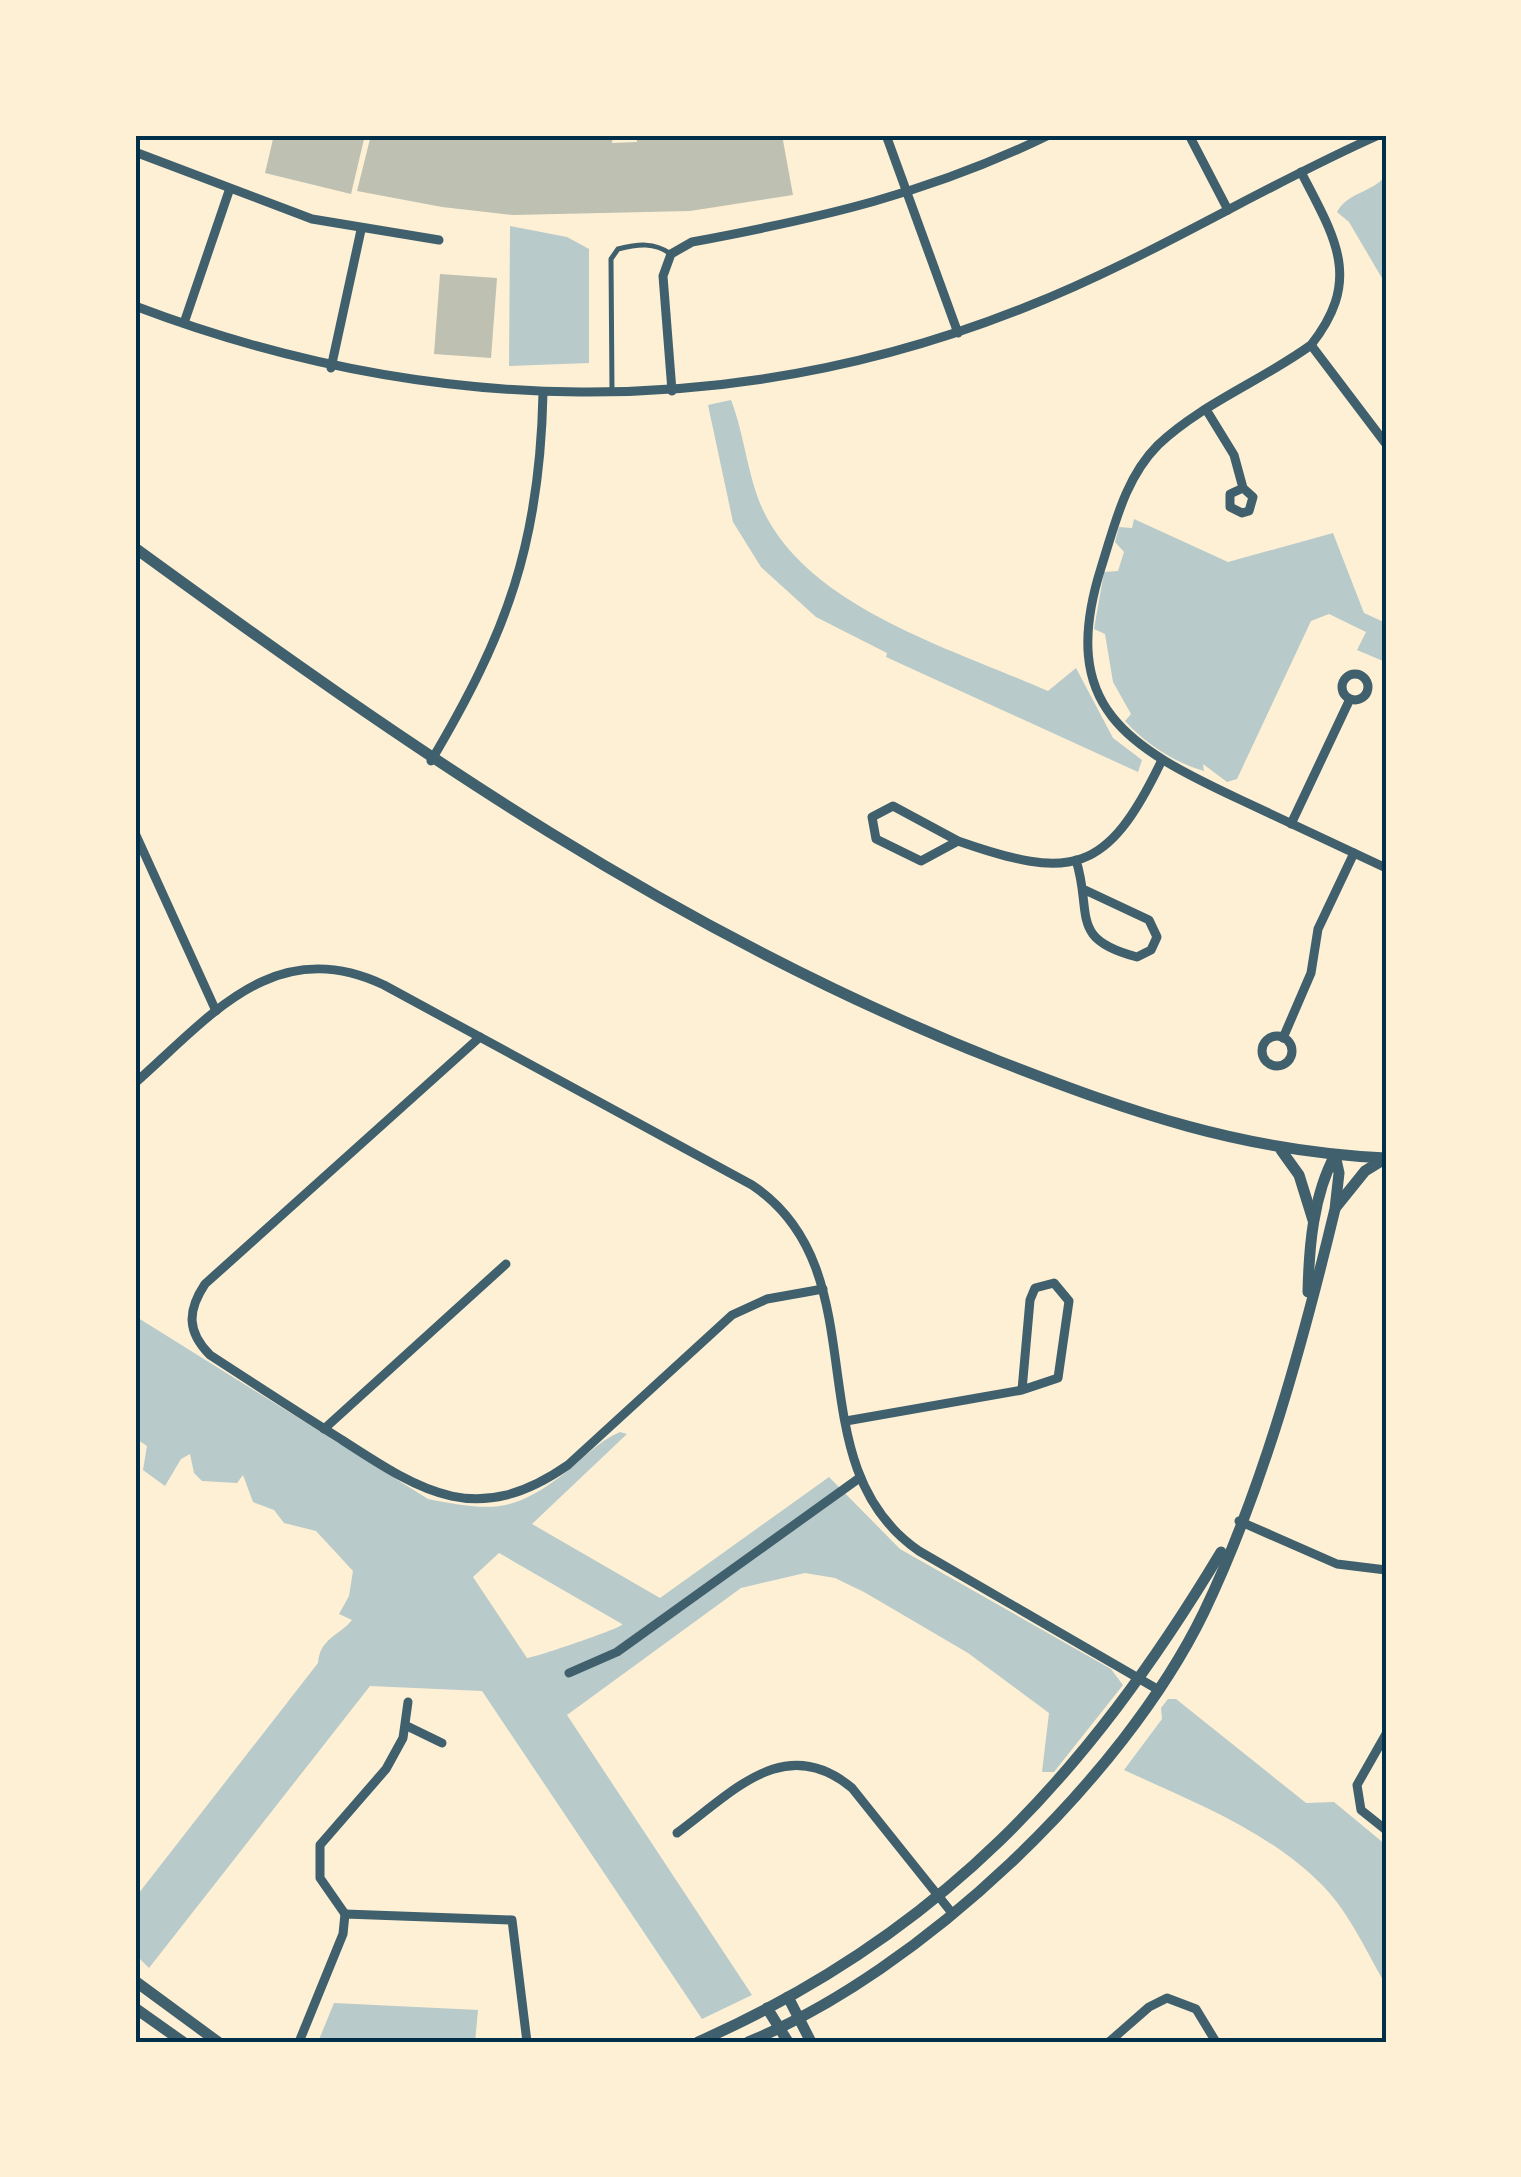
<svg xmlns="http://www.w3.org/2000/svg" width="1521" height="2177" font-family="'Source Sans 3',sans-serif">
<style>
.green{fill:#b9caca;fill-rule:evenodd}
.building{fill:#bec0b2}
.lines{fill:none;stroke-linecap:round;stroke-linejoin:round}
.service{stroke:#3f606c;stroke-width:5}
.minor{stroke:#3f606c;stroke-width:9}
.tertiary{stroke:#3f606c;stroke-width:11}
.neatline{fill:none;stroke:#003049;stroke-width:4}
</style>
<rect width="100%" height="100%" fill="#fdf0d5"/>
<!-- green -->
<g class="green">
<path d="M 1386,175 L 1386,285 L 1349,222 L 1337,212 C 1349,191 1373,193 1386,175 Z"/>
<path d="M 510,226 L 567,237 L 589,249 L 589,363 L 509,366 Z"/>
<path d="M 731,400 C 745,436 747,475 763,510 C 810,609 954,649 1048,691 L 1076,668 L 1113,738 L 1142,760 L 1138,772 L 886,657 L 887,653 L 816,617 L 761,567 L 733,522 L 708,405 Z"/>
<path d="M 1134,519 L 1228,562 L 1333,533 L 1364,613 L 1386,623 L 1383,661 L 1357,650 L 1366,632 L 1329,614 L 1311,621 L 1237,779 L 1227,782 L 1203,764 L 1204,771 C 1173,762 1146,744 1125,721 L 1131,714 L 1113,682 L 1105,634 L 1094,629 L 1104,572 L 1118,571 L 1124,552 L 1115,542 L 1119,527 L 1132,528 Z"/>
<path d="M 135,1316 L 428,1499 C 491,1511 512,1514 565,1473 C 584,1458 597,1442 620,1432 L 627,1434 L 532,1524 L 660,1598 L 829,1477 L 900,1549 L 1111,1669 L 1123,1685 L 1054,1772 L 1042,1772 L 1049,1713 L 968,1653 L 864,1592 L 835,1578 L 805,1573 L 741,1588 L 567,1715 L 752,1995 L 702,2019 L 482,1691 L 370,1686 L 149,1968 L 135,1954 L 135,1898 L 318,1663 C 320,1638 339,1636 352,1620 L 339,1614 L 349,1596 L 353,1571 L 316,1531 L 284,1523 L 274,1510 L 253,1502 L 243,1475 L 237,1483 L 202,1481 L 194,1473 L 190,1454 L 181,1459 L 165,1486 L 143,1470 L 147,1446 L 135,1438 ZM 499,1553 L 622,1624 L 622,1625 C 613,1631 533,1658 527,1658 L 473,1577 Z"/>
<path d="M 1168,1699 L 1176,1699 L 1306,1803 L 1334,1802 L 1386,1845 L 1386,1985 C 1367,1953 1350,1914 1324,1887 C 1270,1831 1193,1802 1124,1770 L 1162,1719 L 1161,1708 Z"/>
<path d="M 334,2003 L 478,2010 L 475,2042 L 318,2042 Z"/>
</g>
<!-- building -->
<g class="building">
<path d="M 274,135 L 365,135 L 351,194 L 265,173 Z"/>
<path d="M 371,135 L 468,139 L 469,135 L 613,135 L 612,143 L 637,142 L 636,135 L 782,135 L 793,195 L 690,211 L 513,215 L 442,207 L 357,191 Z"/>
<path d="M 440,274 L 497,278 L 491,358 L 434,354 Z"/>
</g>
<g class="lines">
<!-- service -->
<path class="service" d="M 612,392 L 611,259 L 618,249 C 638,244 654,242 671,254"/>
<!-- minor -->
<g class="minor">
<path d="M 886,135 L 958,333"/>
<path d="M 1189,135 L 1228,210"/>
<path d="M 135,152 L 312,219 L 439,240"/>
<path d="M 1301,172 C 1335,238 1363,279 1311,345 C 1263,380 1201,404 1158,445 C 1125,478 1115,524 1101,568 C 1057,708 1128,747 1241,800 C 1289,823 1338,845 1386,868"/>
<path d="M 135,306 C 427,417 734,424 1026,307 C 1148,259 1259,188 1379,135"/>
<path d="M 184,323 L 229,191"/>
<path d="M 1311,345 L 1386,444"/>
<path d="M 331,368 L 361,230"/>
<path d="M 672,391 L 663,276 L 671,254 L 692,242 C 821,218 930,193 1049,135"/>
<path d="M 1207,411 L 1234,455 L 1243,488 L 1253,497 L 1249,511 L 1242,513 L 1230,507 L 1230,494 L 1243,488"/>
<circle cx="1355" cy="687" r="13"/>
<path d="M 431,761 C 507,633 540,543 543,393"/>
<path d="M 1291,824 L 1350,699"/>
<path d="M 135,833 L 216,1011"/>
<path d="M 958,841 L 893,806 L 872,817 L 876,839 L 921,861 L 958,841 C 1072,881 1107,874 1161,762"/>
<path d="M 1076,860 C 1093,914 1068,939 1137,957 L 1151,950 L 1157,937 L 1149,920 L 1085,890"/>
<circle cx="1277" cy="1051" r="15"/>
<path d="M 480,1037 L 205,1284 C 187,1311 187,1332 210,1355 C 253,1383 296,1411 339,1438 C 422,1492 476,1529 568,1465 L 732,1315 L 767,1299 L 823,1289"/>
<path d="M 1283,1038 L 1311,973 L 1318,929 L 1354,853"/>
<path d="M 135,1083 C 210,1017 274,933 384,985 L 752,1185 C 883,1273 791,1463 919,1551 L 1157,1689"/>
<path d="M 846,1421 L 1022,1390 L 1030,1300 L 1035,1288 L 1054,1283 L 1069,1301 L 1058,1378 L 1022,1390"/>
<path d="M 324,1429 L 506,1264"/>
<path d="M 1239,1521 L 1337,1564 L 1386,1570"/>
<path d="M 569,1673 L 617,1652 L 858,1479"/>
<path d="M 407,1726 L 442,1743"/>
<path d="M 1386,1734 L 1357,1785 L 1361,1810 L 1386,1830"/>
<path d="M 677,1833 C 733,1792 785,1732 852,1788 L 952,1913"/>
<path d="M 345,1914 L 320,1878 L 320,1845 L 386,1769 L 403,1738 L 408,1702"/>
<path d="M 299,2042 L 343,1934 L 345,1914 L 512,1920 L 527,2042"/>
<path d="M 1109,2042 L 1149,2007 L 1167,1998 L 1196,2009 L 1216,2042"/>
</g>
<!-- tertiary -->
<g class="tertiary">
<path d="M 135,548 C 411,749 678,935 999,1061 C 1133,1113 1241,1151 1386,1158"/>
<path d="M 1281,1150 L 1299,1175 L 1313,1220"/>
<path d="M 1336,1207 L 1365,1171 L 1386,1158"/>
<path d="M 1308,1292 C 1309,1247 1313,1196 1335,1155"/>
<path d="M 135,1981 L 218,2042"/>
<path d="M 788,1997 L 811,2042"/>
<path d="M 135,2008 L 183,2042"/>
<path d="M 767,2008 L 788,2042"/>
<path d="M 698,2042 C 940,1935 1087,1775 1221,1552"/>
<path d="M 748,2042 C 920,1972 1123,1779 1204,1612 C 1263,1489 1303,1342 1335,1209 L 1339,1173 L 1335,1155"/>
</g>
</g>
<!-- border -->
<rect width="1521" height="2177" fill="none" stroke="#fdf0d5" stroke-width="275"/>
<rect x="138" y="138" width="1246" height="1902" class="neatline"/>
</svg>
